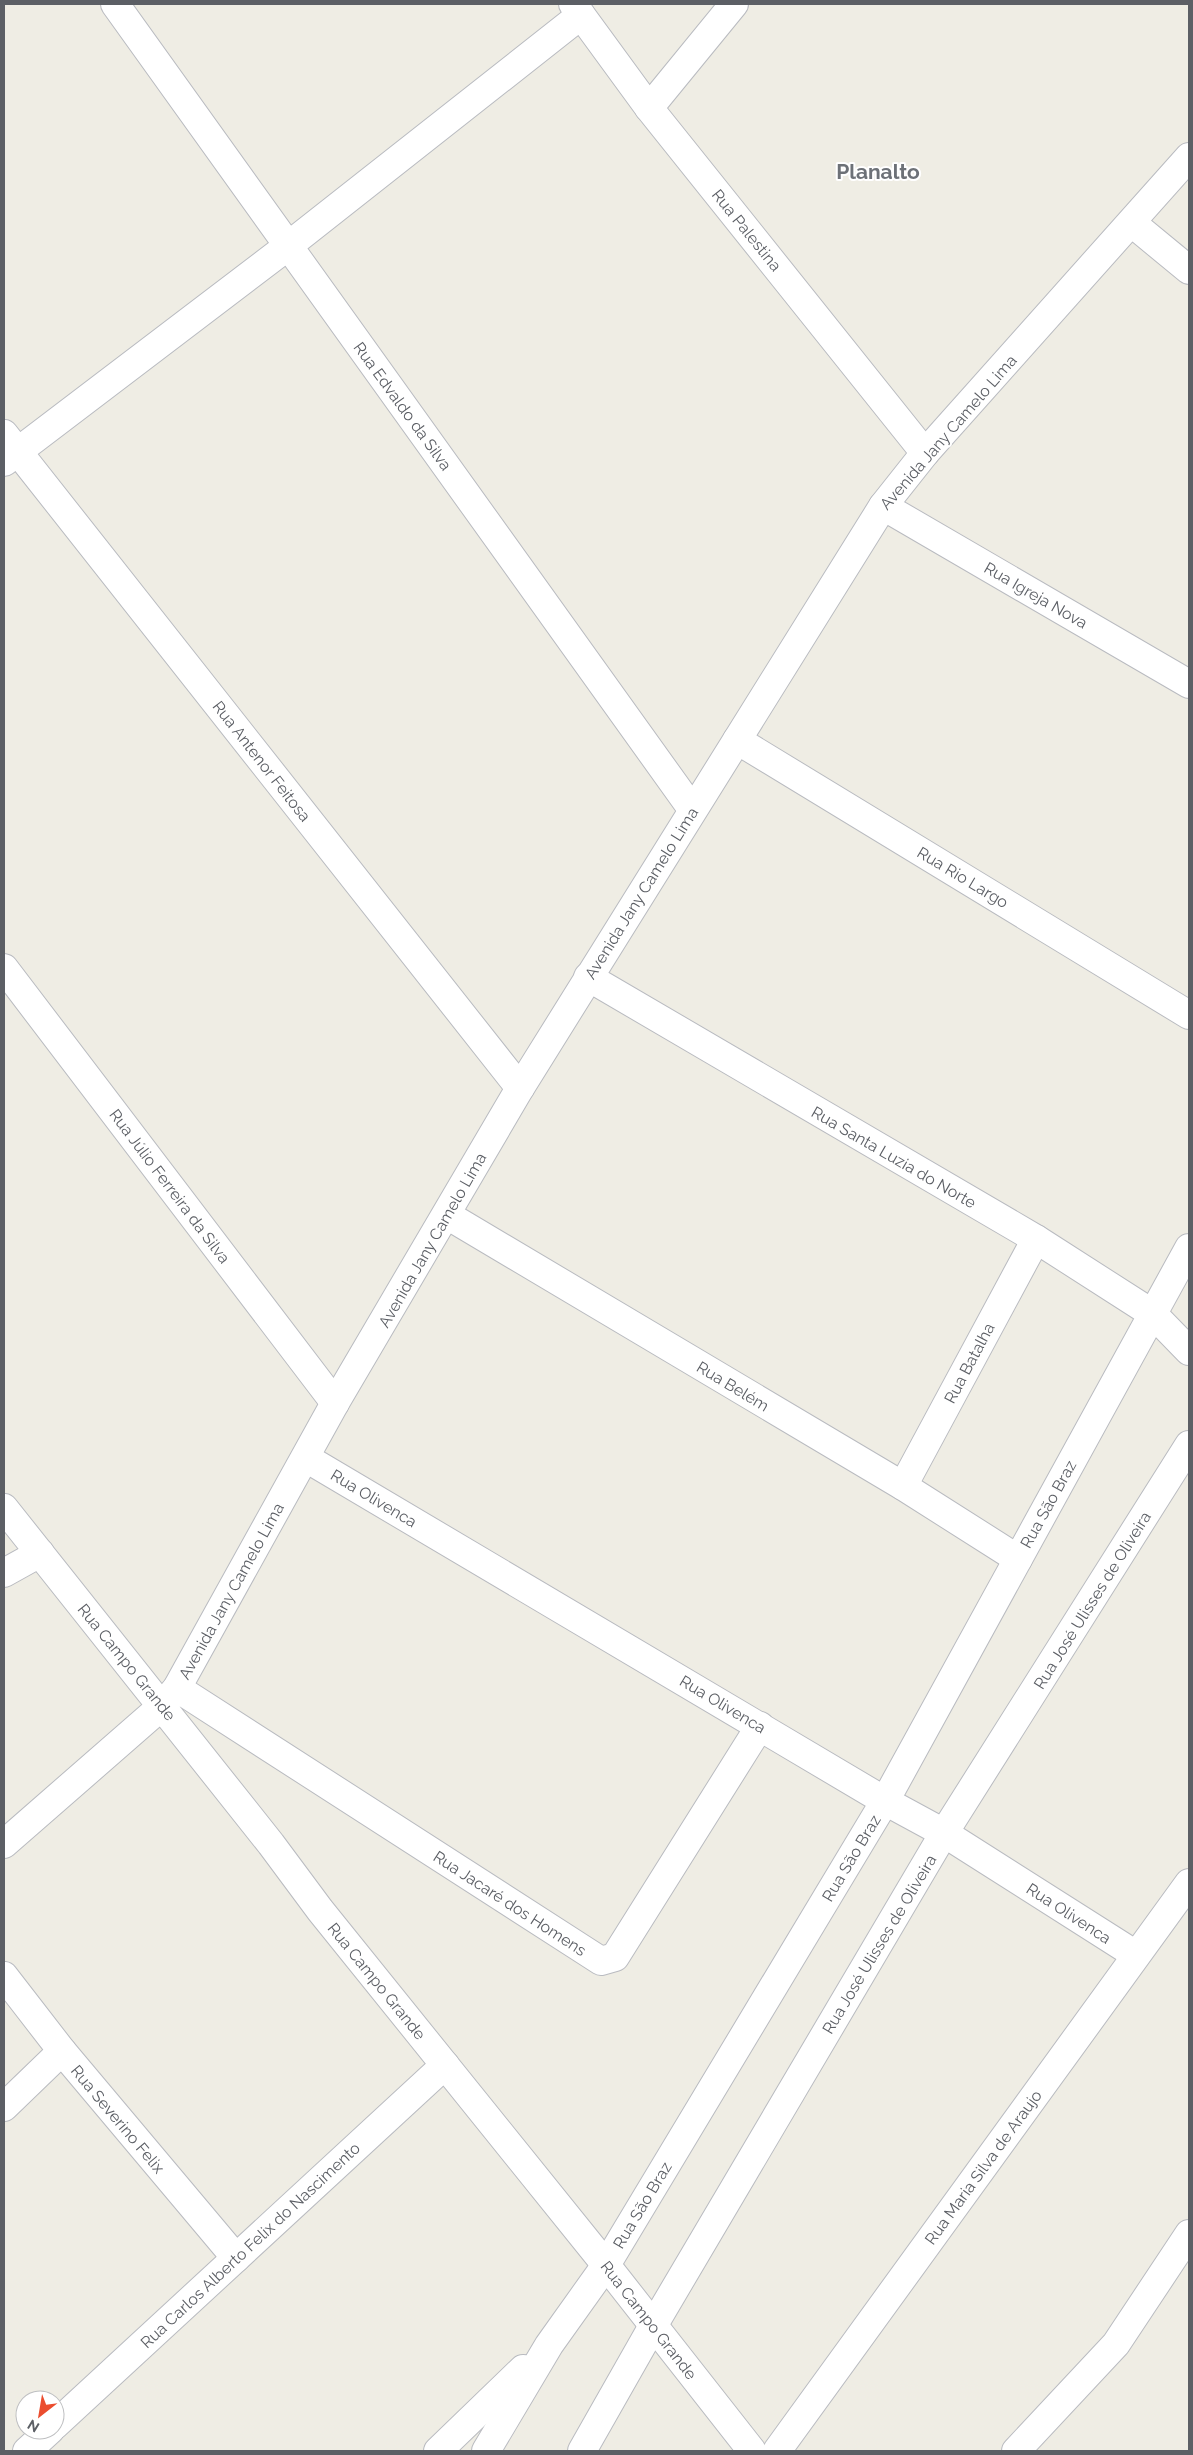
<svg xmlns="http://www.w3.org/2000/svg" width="1193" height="2455" font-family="Raleway,sans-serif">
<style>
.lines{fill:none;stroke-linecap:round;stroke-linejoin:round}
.minor-casing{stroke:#b9bbc0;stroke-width:30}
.minor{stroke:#fff;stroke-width:28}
.labels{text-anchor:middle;stroke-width:4;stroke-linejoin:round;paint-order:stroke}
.street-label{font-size:16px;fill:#5c5f65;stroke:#fff}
.district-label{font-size:21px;font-weight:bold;fill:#6d7177;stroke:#fff}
</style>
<rect width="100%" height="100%" fill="#efede4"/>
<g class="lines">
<defs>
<g id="minor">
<path d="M 115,4 L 692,809"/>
<path d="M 573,4 L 649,108 L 925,453"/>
<path d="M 649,108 L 734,4"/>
<path d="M 1132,223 L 1189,270"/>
<path d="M 4,434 L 520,1088"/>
<path d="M 4,462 L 288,246 L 581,15"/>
<path d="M 883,506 L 1189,684"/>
<path d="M 737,740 L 1189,1015"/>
<path d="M 4,968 L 335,1403"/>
<path d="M 588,977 L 1036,1239 L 1153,1314 L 1189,1351"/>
<path d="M 447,1215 L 903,1486 L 1018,1559"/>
<path d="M 306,1458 L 885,1801 L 944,1833 L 1136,1955"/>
<path d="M 903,1486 L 1036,1239"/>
<path d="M 4,1508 L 271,1844 L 320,1910 L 606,2265 L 752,2451"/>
<path d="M 4,1573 L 40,1553"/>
<path d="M 177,1688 L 601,1961 L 615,1957 L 760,1726"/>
<path d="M 4,1844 L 162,1706 L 177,1688 L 335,1403 L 520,1088 L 883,506 L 925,453 L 1189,157"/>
<path d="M 4,1976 L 62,2051 L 236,2258"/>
<path d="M 4,2107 L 62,2051"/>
<path d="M 55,2425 L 445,2065"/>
<path d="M 27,2451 L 50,2430"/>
<path d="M 438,2451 L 523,2369"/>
<path d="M 486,2451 L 549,2345 L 606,2265 L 885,1801 L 1189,1248"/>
<path d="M 582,2451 L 653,2326 L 944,1833 L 1189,1445"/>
<path d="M 777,2451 L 1189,1883"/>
<path d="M 1016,2451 L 1116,2344 L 1189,2234"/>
</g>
</defs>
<!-- minor casing -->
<use href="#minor" class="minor-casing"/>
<!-- minor -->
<use href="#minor" class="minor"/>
</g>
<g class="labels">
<!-- street labels -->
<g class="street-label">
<text transform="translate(747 230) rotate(51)" y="6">Rua Palestina</text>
<text transform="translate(403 406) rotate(54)" y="6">Rua Edvaldo da Silva</text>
<text transform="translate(948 432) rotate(-49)" y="6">Avenida Jany Camelo Lima</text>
<text transform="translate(1036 595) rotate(30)" y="6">Rua Igreja Nova</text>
<text transform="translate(262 761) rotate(52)" y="6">Rua Antenor Feitosa</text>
<text transform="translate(963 877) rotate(31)" y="6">Rua Rio Largo</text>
<text transform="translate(641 893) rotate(-58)" y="6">Avenida Jany Camelo Lima</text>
<text transform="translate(894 1157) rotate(30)" y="6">Rua Santa Luzia do Norte</text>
<text transform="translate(170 1186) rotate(53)" y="6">Rua Júlio Ferreira da Silva</text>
<text transform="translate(432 1240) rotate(-60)" y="6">Avenida Jany Camelo Lima</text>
<text transform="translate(969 1363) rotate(-62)" y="6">Rua Batalha</text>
<text transform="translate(733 1386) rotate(31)" y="6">Rua Belém</text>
<text transform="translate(374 1498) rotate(31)" y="6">Rua Olivenca</text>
<text transform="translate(1048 1504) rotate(-61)" y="6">Rua São Braz</text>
<text transform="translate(231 1591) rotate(-61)" y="6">Avenida Jany Camelo Lima</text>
<text transform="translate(1092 1600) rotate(-58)" y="6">Rua José Ulisses de Oliveira</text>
<text transform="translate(127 1662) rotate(51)" y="6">Rua Campo Grande</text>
<text transform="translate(723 1704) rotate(31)" y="6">Rua Olivenca</text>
<text transform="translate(851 1858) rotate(-59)" y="6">Rua São Braz</text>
<text transform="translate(510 1903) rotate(33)" y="6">Rua Jacaré dos Homens</text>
<text transform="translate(1069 1913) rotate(33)" y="6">Rua Olivenca</text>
<text transform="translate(879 1944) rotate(-59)" y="6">Rua José Ulisses de Oliveira</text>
<text transform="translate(377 1981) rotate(51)" y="6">Rua Campo Grande</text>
<text transform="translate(118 2119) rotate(50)" y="6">Rua Severino Felix</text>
<text transform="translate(983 2167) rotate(-54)" y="6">Rua Maria Silva de Araujo</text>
<text transform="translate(642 2205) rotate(-59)" y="6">Rua São Braz</text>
<text transform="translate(250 2245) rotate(-43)" y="6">Rua Carlos Alberto Felix do Nascimento</text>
<text transform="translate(649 2320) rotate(52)" y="6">Rua Campo Grande</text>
</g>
<!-- district labels -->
<g class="district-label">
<text x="878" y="179">Planalto</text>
</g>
</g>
<!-- border -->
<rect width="1193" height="2455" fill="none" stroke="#5c5f65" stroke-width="10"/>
<!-- north arrow -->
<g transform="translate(40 2415) rotate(211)"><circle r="24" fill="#ffffff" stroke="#bebfc1"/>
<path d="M0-4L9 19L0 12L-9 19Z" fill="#eb4d2e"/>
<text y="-8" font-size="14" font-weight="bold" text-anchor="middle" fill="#5c5f65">N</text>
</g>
</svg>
